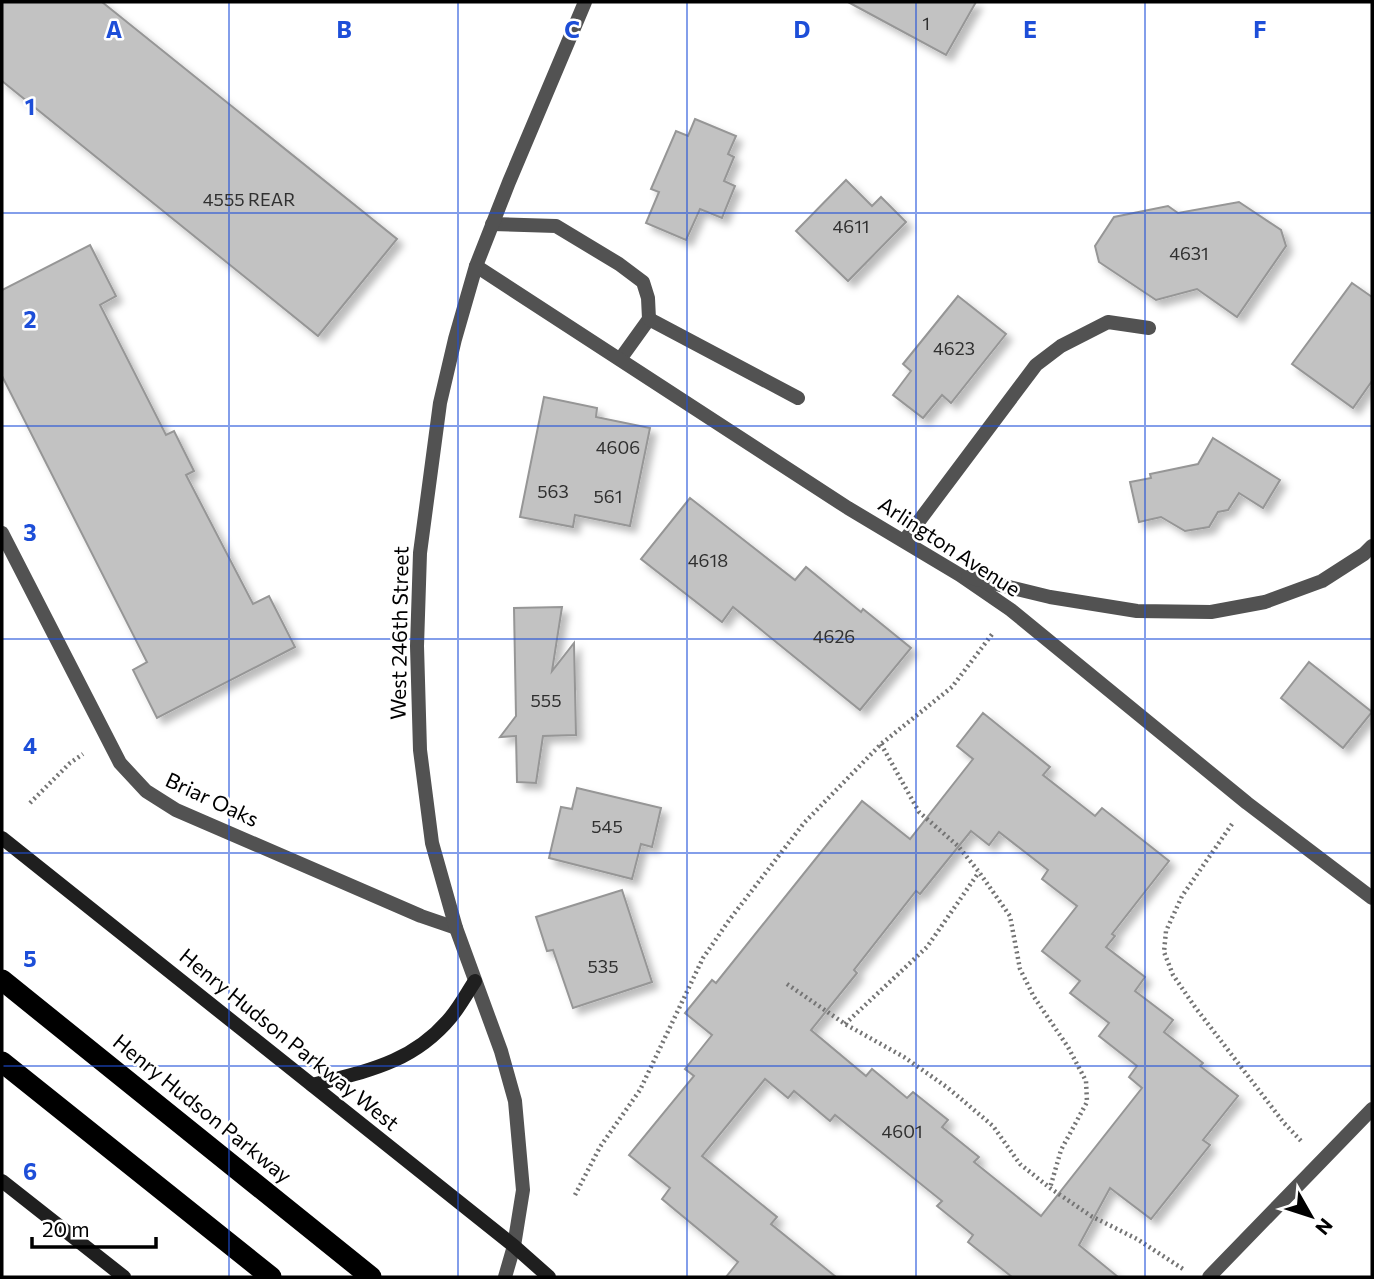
<svg xmlns="http://www.w3.org/2000/svg" width="1374" height="1279" font-family="Commissioner,sans-serif">
<style>
.building{fill:#c2c2c2;stroke:#969696;stroke-width:2;fill-rule:evenodd;filter:url(#shadow)}
.lines{fill:none;stroke-linecap:round;stroke-linejoin:round}
.path{stroke:#747474;stroke-width:4.5;stroke-dasharray:2 3.5;stroke-linecap:butt}
.service{stroke:#525252;stroke-width:14}
.minor{stroke:#525252;stroke-width:14}
.secondary{stroke:#1f1f1f;stroke-width:14}
.motorway{stroke:#000;stroke-width:21}
.grid{fill:none;stroke:#1d4ed8;stroke-width:2;stroke-opacity:0.55}
.labels{text-anchor:middle;stroke-width:5;stroke-linejoin:round;paint-order:stroke}
.number-label{font-size:18px;fill:#303030}
.street-label{font-size:21px;fill:#000;stroke:#fff}
.grid-label{font-size:23px;text-anchor:middle;font-weight:bold;fill:#1d4ed8;stroke:#fff;stroke-width:5;stroke-linejoin:round;paint-order:stroke}
</style>
<defs>
<filter id="shadow"><feDropShadow dx="6" dy="6" stdDeviation="3.5" flood-color="#0004"/></filter>
</defs>
<rect width="100%" height="100%" fill="#fff"/>
<!-- building -->
<g class="building">
<path d="M 2,2 L 102,2 L 397,239 L 318,336 L 2,81 Z"/>
<path d="M 848,2 L 976,2 L 946,55 Z"/>
<path d="M 695,119 L 736,136 L 728,154 L 734,157 L 724,181 L 735,186 L 722,218 L 700,209 L 686,240 L 646,223 L 659,192 L 651,189 L 676,131 L 688,136 Z"/>
<path d="M 846,180 L 872,206 L 881,197 L 906,222 L 848,281 L 796,231 Z"/>
<path d="M 1239,202 L 1281,230 L 1286,246 L 1237,317 L 1197,289 L 1156,300 L 1099,262 L 1095,246 L 1114,217 L 1168,206 L 1178,213 Z"/>
<path d="M 90,245 L 116,296 L 100,305 L 166,435 L 174,431 L 194,471 L 186,475 L 253,604 L 269,596 L 295,647 L 157,718 L 133,670 L 147,662 L 2,376 L 2,290 Z"/>
<path d="M 1352,283 L 1372,297 L 1372,381 L 1353,408 L 1292,364 Z"/>
<path d="M 958,296 L 1006,334 L 951,403 L 942,395 L 923,418 L 893,395 L 911,371 L 903,364 Z"/>
<path d="M 544,397 L 597,408 L 596,417 L 650,428 L 630,526 L 575,515 L 573,527 L 520,517 Z"/>
<path d="M 1213,438 L 1280,480 L 1263,508 L 1239,493 L 1228,510 L 1218,512 L 1209,527 L 1185,531 L 1161,517 L 1139,522 L 1130,482 L 1151,478 L 1150,474 L 1198,464 Z"/>
<path d="M 690,498 L 795,580 L 806,567 L 861,612 L 863,609 L 911,648 L 860,710 L 733,607 L 722,622 L 641,559 Z"/>
<path d="M 562,607 L 552,671 L 574,643 L 576,735 L 543,736 L 536,783 L 517,782 L 516,736 L 500,737 L 516,716 L 514,608 Z"/>
<path d="M 1309,662 L 1372,712 L 1343,748 L 1281,698 Z"/>
<path d="M 983,713 L 1050,767 L 1043,775 L 1095,816 L 1102,808 L 1169,861 L 1112,934 L 1115,936 L 1106,947 L 1145,977 L 1135,991 L 1173,1020 L 1164,1032 L 1203,1063 L 1200,1066 L 1238,1096 L 1203,1140 L 1210,1145 L 1151,1219 L 1110,1188 L 1079,1245 L 1118,1277 L 1012,1277 L 968,1242 L 973,1235 L 937,1206 L 942,1201 L 835,1115 L 830,1121 L 794,1091 L 788,1098 L 765,1079 L 702,1156 L 777,1217 L 771,1224 L 836,1277 L 726,1277 L 738,1262 L 662,1199 L 670,1188 L 629,1155 L 694,1076 L 685,1069 L 712,1035 L 685,1013 L 712,980 L 716,983 L 862,801 L 910,839 L 973,759 L 957,746 ZM 971,831 L 989,845 L 999,832 L 1048,870 L 1042,879 L 1077,906 L 1042,951 L 1080,981 L 1070,993 L 1109,1023 L 1099,1036 L 1137,1066 L 1129,1077 L 1142,1088 L 1041,1216 L 974,1162 L 979,1157 L 942,1127 L 948,1120 L 913,1092 L 907,1098 L 872,1069 L 866,1076 L 811,1030 L 857,973 L 854,970 L 916,891 L 920,894 Z"/>
<path d="M 577,788 L 661,808 L 652,847 L 641,844 L 632,879 L 549,858 L 561,807 L 572,809 Z"/>
<path d="M 622,890 L 652,982 L 573,1008 L 553,950 L 547,951 L 536,917 Z"/>
</g>
<g class="lines">
<!-- path -->
<g class="path">
<path d="M 881,744 L 919,812 L 958,846 L 979,872 L 1010,916 L 1020,969 L 1034,997 L 1068,1047 L 1086,1081 L 1087,1102 L 1061,1150 L 1050,1188"/>
<path d="M 30,803 L 70,763 L 83,754"/>
<path d="M 1232,824 L 1182,896 L 1166,931 L 1164,952 L 1173,975 L 1195,1007 L 1284,1123 L 1302,1142"/>
<path d="M 787,984 L 845,1024 L 904,1057 L 948,1088 L 993,1126 L 1020,1164 L 1050,1188 L 1091,1216 L 1137,1239 L 1183,1269"/>
<path d="M 845,1024 L 927,947 L 979,872"/>
<path d="M 575,1195 L 600,1147 L 640,1090 L 703,958 L 730,919 L 804,823 L 881,744 L 952,687 L 993,633"/>
</g>
<!-- service -->
<g class="service">
<path d="M 492,224 L 556,226 L 619,264 L 643,282 L 648,298 L 649,319 L 621,358"/>
<path d="M 649,319 L 798,398"/>
<path d="M 904,541 L 1036,365 L 1061,346 L 1108,322 L 1149,328"/>
</g>
<!-- minor -->
<g class="minor">
<path d="M 476,266 L 848,508 L 960,575 L 1011,610 L 1247,803 L 1372,898"/>
<path d="M 2,533 L 120,763 L 146,791 L 176,810 L 421,916 L 456,928"/>
<path d="M 968,577 L 1050,597 L 1137,611 L 1211,612 L 1265,602 L 1322,581 L 1364,554 L 1372,546"/>
<path d="M 505,1277 L 514,1246 L 523,1190 L 515,1101 L 501,1051 L 456,928 L 432,843 L 420,750 L 417,646 L 420,553 L 440,403 L 455,339 L 476,266 L 509,182 L 585,2"/>
<path d="M 1209,1277 L 1372,1109"/>
</g>
<!-- secondary -->
<g class="secondary">
<path d="M 2,838 L 514,1246 L 549,1277"/>
<path d="M 312,1085 C 367,1071 413,1063 451,1017 C 460,1006 467,993 475,981"/>
<path d="M 2,1181 L 124,1277"/>
</g>
<!-- motorway -->
<g class="motorway">
<path d="M 2,980 L 371,1277"/>
<path d="M 2,1062 L 271,1277"/>
</g>
</g>
<!-- grid -->
<path class="grid" d="M 229,2 L 229,1277M 458,2 L 458,1277M 687,2 L 687,1277M 916,2 L 916,1277M 1145,2 L 1145,1277M 2,213 L 1372,213M 2,426 L 1372,426M 2,639 L 1372,639M 2,853 L 1372,853M 2,1066 L 1372,1066"/>
<g class="labels">
<!-- number labels -->
<g class="number-label">
<text x="926" y="30">1</text>
<text x="249" y="206">4555 REAR</text>
<text x="851" y="233">4611</text>
<text x="1189" y="260">4631</text>
<text x="954" y="355">4623</text>
<text x="618" y="454">4606</text>
<text x="553" y="498">563</text>
<text x="608" y="503">561</text>
<text x="708" y="567">4618</text>
<text x="834" y="643">4626</text>
<text x="546" y="707">555</text>
<text x="607" y="833">545</text>
<text x="603" y="973">535</text>
<text x="902" y="1138">4601</text>
</g>
<!-- street labels -->
<g class="street-label">
<text transform="translate(949 547) rotate(33)" y="7">Arlington Avenue</text>
<text transform="translate(400 633) rotate(-89)" y="7">West 246th Street</text>
<text transform="translate(212 800) rotate(25)" y="7">Briar Oaks</text>
<text transform="translate(289 1040) rotate(39)" y="7">Henry Hudson Parkway West</text>
<text transform="translate(202 1109) rotate(39)" y="7">Henry Hudson Parkway</text>
</g>
</g>
<g class="grid-label">
<text x="114" y="38">A</text>
<text x="344" y="38">B</text>
<text x="572" y="38">C</text>
<text x="802" y="38">D</text>
<text x="1030" y="38">E</text>
<text x="1260" y="38">F</text>
<text x="30" y="115">1</text>
<text x="30" y="328">2</text>
<text x="30" y="541">3</text>
<text x="30" y="754">4</text>
<text x="30" y="967">5</text>
<text x="30" y="1180">6</text>
</g>
<!-- border -->
<rect width="1374" height="1279" fill="none" stroke="#000000" stroke-width="7"/>
<!-- north arrow -->
<g transform="translate(1311 1216) rotate(129)" stroke="#ffffff" stroke-width="5" paint-order="stroke">
<path d="M0-5L12 26L0 18L-12 26Z" fill="#000000"/>
<text y="-10" font-size="19" font-weight="bold" text-anchor="middle" fill="#000000">N</text>
</g>
<!-- scale -->
<path d="M32 1237v10h124v-10" fill="none" stroke="#000000" stroke-width="3.5"/>
<text x="42" y="1237" font-size="21" fill="#000000" stroke="#ffffff" stroke-width="5" paint-order="stroke">20 m</text>
</svg>
